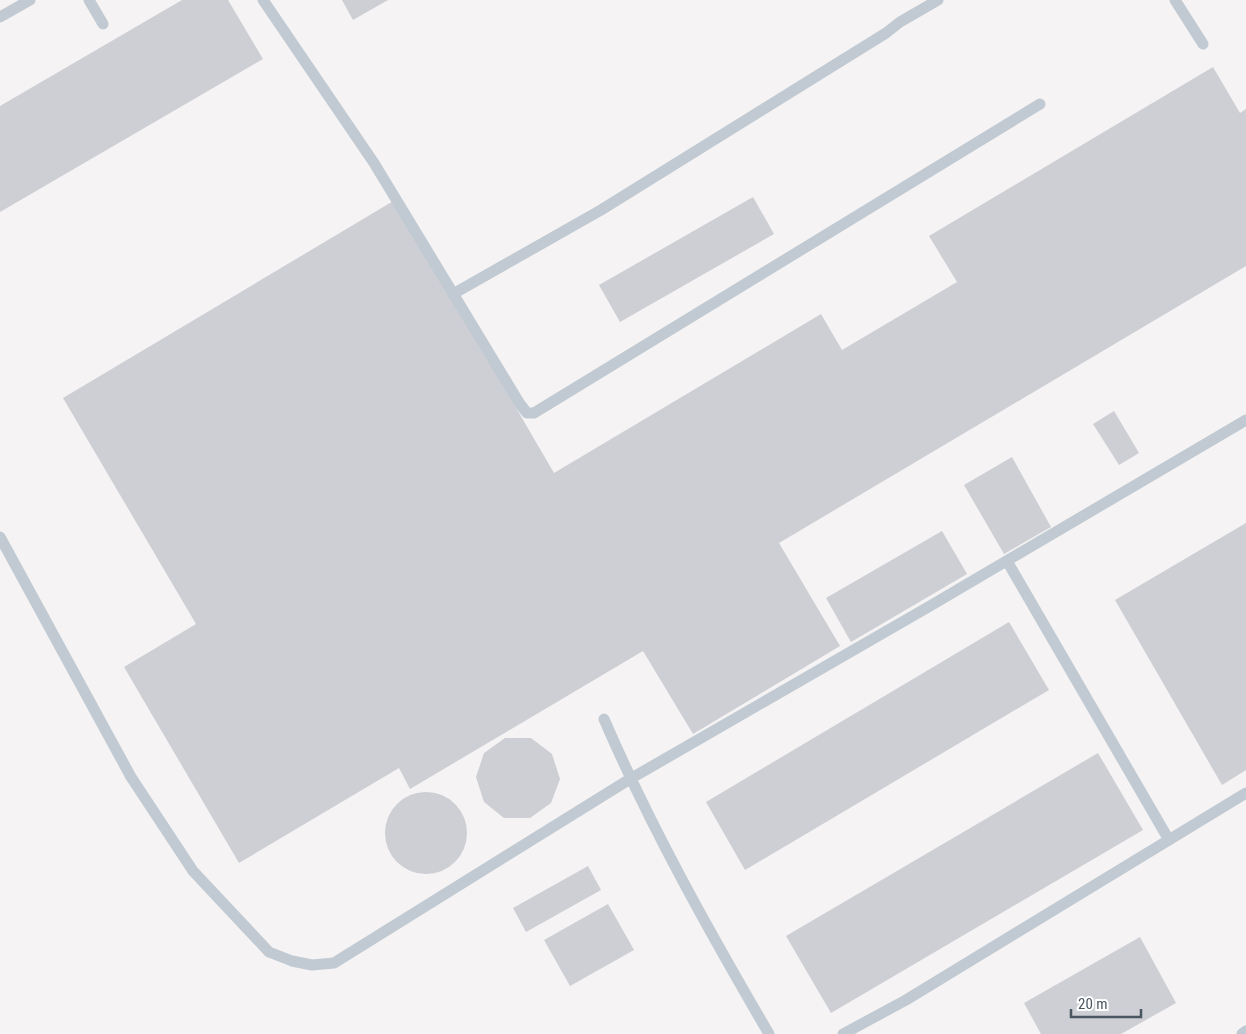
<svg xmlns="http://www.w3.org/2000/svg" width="1246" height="1034" font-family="'Roboto Condensed',sans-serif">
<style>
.building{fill:#cdcfd5}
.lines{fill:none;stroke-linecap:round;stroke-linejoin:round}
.lane{stroke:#c1cad2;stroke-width:11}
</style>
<rect width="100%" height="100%" fill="#f5f3f3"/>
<!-- building -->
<g class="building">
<path d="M 182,0 L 228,0 L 263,59 L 0,212 L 0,106 Z"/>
<path d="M 342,0 L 388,0 L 353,20 Z"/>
<path d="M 1213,67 L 1240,113 L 1246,109 L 1246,266 L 779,543 L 840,646 L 693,734 L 643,651 L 410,789 L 399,768 L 239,863 L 124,667 L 196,624 L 63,398 L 395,200 L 554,473 L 821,314 L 842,350 L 957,282 L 929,236 Z"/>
<path d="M 753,197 L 774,234 L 620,322 L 599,285 Z"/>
<path d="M 1114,411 L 1139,453 L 1119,465 L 1093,424 Z"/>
<path d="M 1012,457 L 1051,527 L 1004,554 L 964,485 Z"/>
<path d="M 1246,523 L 1246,770 L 1222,785 L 1115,600 Z"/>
<path d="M 942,531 L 967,574 L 851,642 L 826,598 Z"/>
<path d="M 1009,622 L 1049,690 L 745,870 L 706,802 Z"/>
<path d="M 505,738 L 531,738 L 552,754 L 560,779 L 551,803 L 530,818 L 504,818 L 484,802 L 476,777 L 484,753 Z"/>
<path d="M 1098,753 L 1143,830 L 831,1013 L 786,936 Z"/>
<circle cx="426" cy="833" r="41"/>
<path d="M 588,866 L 601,890 L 526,932 L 513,908 Z"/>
<path d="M 608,904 L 634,950 L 570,986 L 544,940 Z"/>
<path d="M 1140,937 L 1176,1003 L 1121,1034 L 1041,1034 L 1024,1003 Z"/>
</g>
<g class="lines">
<!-- lane -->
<g class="lane">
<path d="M 89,0 L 103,24"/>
<path d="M 263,0 L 374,163 L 520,404 L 527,413 L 534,413 L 1040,104"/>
<path d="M 1175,0 L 1203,44"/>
<path d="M 0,17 L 30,0"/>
<path d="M 453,294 L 601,210 L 886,33 L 900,22 L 938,0"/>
<path d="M 0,537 L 131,777 L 193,871 L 269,952 L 292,961 L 312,965 L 334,963 L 630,779 L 930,606 L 1246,420"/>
<path d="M 1007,561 L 1169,840"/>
<path d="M 604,719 C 651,828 709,931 769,1034"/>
<path d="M 843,1034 L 906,1000 L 1246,793"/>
<path d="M 1242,1034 L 1246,1031"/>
</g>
</g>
<!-- scale -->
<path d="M1071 1009v8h70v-8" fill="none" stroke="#4a5661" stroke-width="2.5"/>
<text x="1078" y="1009" font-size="15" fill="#4a5661" stroke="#ffffff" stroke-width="4" paint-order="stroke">20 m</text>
</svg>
